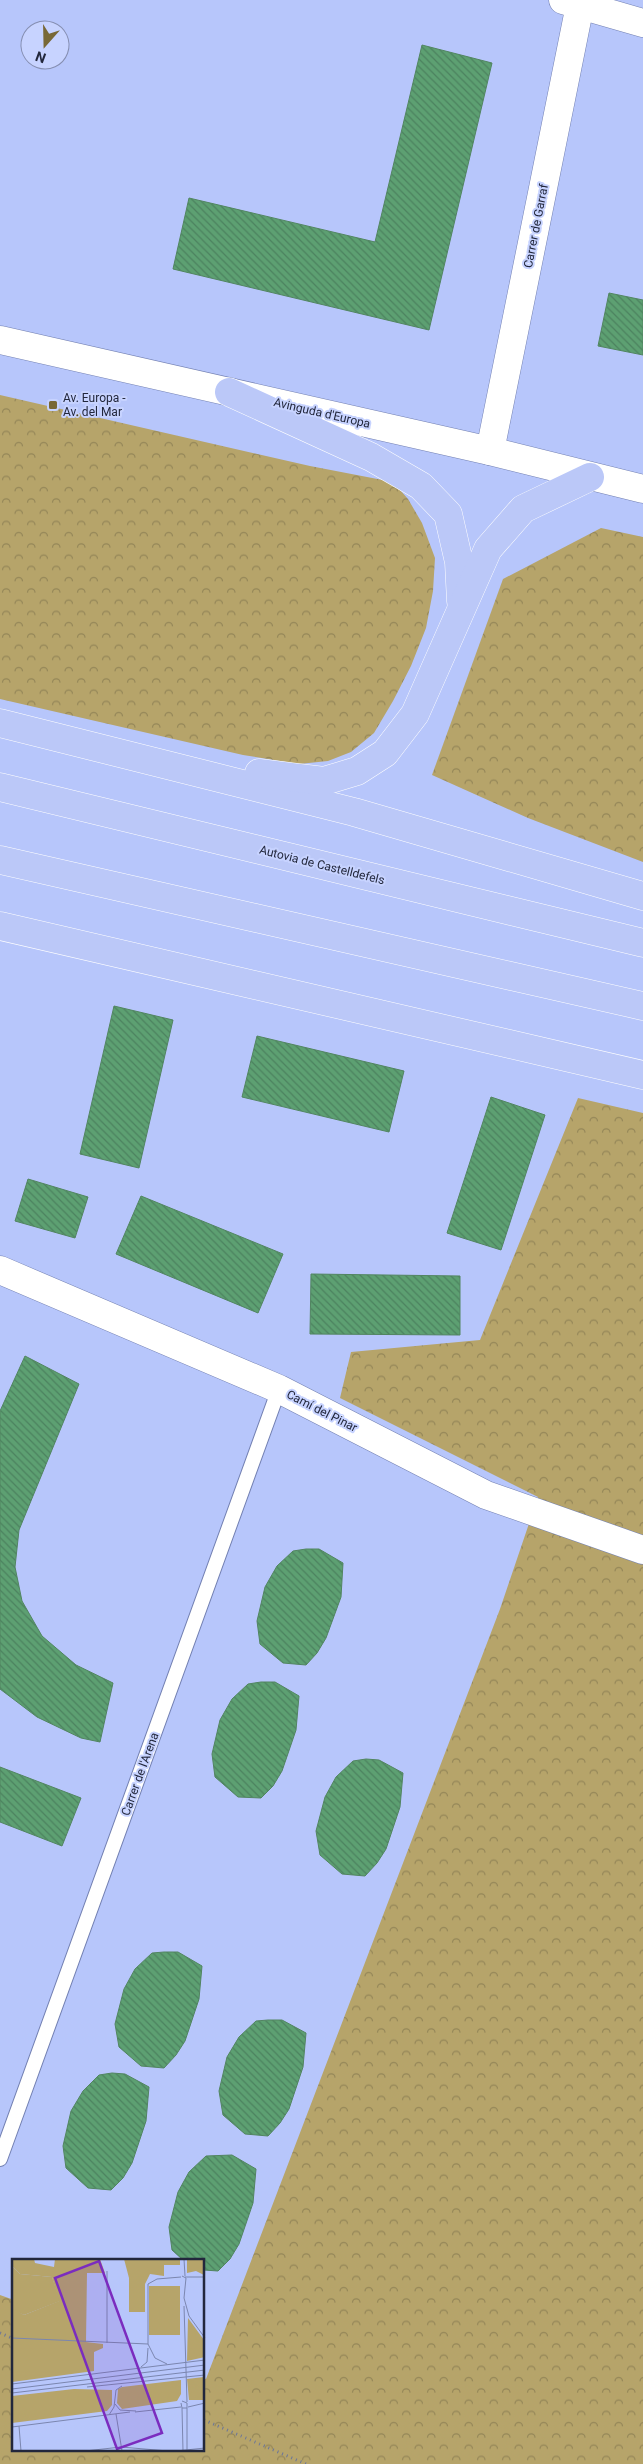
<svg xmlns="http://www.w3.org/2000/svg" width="643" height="2464" font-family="Roboto,sans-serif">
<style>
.forest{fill:url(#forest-crowns)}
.building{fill:url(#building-back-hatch);stroke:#528561}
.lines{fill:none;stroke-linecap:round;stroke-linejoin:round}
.service-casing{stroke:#7380b2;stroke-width:16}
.minor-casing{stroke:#7380b2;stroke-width:29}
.tertiary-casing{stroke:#7380b2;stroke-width:29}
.trunk-casing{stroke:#fff;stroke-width:29}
.path{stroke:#6b7599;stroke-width:3;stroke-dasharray:1 4;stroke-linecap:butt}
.service{stroke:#fff;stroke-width:14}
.minor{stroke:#fff;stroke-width:28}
.tertiary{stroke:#fff;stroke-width:28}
.trunk{stroke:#bbc8f8;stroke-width:28}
.poi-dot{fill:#786836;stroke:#c7d3ff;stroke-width:2}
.labels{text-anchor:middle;stroke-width:4;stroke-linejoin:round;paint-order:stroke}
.street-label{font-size:12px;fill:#22273c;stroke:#c7d3ff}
.poi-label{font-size:12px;fill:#22273c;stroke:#c7d3ff;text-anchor:start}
.inset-road{fill:none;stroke:#7b86af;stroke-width:1}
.view{fill:#7b2cbf;fill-opacity:0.15;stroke:#7b2cbf;stroke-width:2.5}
.inset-edge{fill:none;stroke:#22273c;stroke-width:2.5}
</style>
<defs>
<pattern id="forest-crowns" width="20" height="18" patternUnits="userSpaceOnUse" patternTransform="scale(1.25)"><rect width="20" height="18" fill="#b6a46a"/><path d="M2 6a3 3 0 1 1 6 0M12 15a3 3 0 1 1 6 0" fill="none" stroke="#948658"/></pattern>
<pattern id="building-back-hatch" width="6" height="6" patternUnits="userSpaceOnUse" patternTransform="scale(1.25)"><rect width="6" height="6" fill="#5da072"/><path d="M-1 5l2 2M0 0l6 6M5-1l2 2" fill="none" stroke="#4c825f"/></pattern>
</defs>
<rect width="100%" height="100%" fill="#b7c6fb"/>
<!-- forest -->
<g class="forest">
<path d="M 0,395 L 310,466 L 393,482 L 408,499 L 422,523 L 435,558 L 433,591 L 426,628 L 411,666 L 393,701 L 374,733 L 351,752 L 328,761 L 299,764 L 243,755 L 0,699 Z"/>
<path d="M 601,528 L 643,537 L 643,862 L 528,818 L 432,775 L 503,579 Z"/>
<path d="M 578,1098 L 643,1113 L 643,2464 L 0,2464 L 0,2295 L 14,2300 L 14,2450 L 204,2450 L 204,2378 L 206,2379 L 500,1609 L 538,1497 L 340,1398 L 351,1352 L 480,1340 Z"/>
</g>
<!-- building -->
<g class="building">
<path d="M 422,45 L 492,63 L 429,330 L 173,269 L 189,198 L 375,242 Z"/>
<path d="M 609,293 L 643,300 L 643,355 L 598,346 Z"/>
<path d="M 114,1006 L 173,1020 L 139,1168 L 80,1154 Z"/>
<path d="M 257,1036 L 404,1071 L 389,1132 L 242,1097 Z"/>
<path d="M 491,1097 L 545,1115 L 501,1250 L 447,1233 Z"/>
<path d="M 28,1179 L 88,1197 L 75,1238 L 15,1221 Z"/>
<path d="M 141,1196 L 283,1254 L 258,1313 L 116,1254 Z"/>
<path d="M 311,1274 L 460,1276 L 460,1335 L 310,1334 Z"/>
<path d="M 25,1356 L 79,1384 L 19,1530 L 15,1567 L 22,1601 L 42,1636 L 76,1665 L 113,1683 L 100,1742 L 81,1738 L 37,1717 L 0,1689 L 0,1411 Z"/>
<path d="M 306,1549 L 319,1549 L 343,1563 L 341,1597 L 326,1638 L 317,1653 L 306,1665 L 283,1663 L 260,1644 L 257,1621 L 265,1587 L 277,1566 L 293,1551 Z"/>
<path d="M 261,1682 L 275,1682 L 299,1696 L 296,1730 L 282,1771 L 273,1786 L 261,1798 L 238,1797 L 215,1777 L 212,1754 L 220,1720 L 232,1699 L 248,1684 Z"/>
<path d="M 366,1759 L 379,1760 L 403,1773 L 400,1807 L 386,1849 L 377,1863 L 365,1876 L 342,1874 L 320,1855 L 316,1831 L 325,1797 L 336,1777 L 353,1761 Z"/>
<path d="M 0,1767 L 81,1798 L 62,1846 L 0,1822 Z"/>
<path d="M 164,1952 L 178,1952 L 202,1966 L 199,1999 L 185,2041 L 176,2055 L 164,2068 L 141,2066 L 119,2047 L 115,2024 L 124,1989 L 135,1969 L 152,1953 Z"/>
<path d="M 268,2020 L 282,2020 L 306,2033 L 303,2067 L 289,2109 L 280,2123 L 268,2136 L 245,2134 L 223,2115 L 219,2091 L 227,2057 L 239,2037 L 256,2021 Z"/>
<path d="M 112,2073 L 125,2074 L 149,2087 L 146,2121 L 132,2163 L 123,2178 L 111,2190 L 88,2188 L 66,2168 L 63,2146 L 71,2111 L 83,2091 L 99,2075 Z"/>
<path d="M 232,2155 L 256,2169 L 253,2203 L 239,2244 L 230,2259 L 218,2271 L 204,2270 L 204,2260 L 183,2260 L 172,2250 L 169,2227 L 178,2192 L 189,2172 L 206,2156 Z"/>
</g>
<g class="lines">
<defs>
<path id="service" d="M 0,2159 L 279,1389"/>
<g id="minor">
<path d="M 563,0 L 643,23"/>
<path d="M 490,451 L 581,0"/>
<path d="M 0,1270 L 279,1389 L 486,1495 L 643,1550"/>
</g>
<path id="tertiary" d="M 0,340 L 490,451 L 643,489"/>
<g id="trunk">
<path d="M 229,392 L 371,457 L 421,486 L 448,514 L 459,562 L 461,601"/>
<path d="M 0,723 L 354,812 L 643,896"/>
<path d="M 259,773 L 324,781 L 357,771 L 385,753 L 415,714 L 488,549 L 523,509 L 590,477"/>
<path d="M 0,787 L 643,943"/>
<path d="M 0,860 L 643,1006"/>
<path d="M 0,926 L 643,1075"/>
</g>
</defs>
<!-- service casing -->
<use href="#service" class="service-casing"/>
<!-- minor casing -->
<use href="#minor" class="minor-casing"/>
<!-- tertiary casing -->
<use href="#tertiary" class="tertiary-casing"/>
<!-- trunk casing -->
<use href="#trunk" class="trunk-casing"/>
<!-- path -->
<g class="path">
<path d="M 0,2333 L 14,2339"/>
<path d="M 204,2420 L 306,2464"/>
</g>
<!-- service -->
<use href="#service" class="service"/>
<!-- minor -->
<use href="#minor" class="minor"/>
<!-- tertiary -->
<use href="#tertiary" class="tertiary"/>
<!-- trunk -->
<use href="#trunk" class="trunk"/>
</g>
<!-- markers -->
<rect class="poi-dot" x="48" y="400" width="10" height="10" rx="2.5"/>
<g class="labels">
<!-- street labels -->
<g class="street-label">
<text transform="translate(536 226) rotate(-79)" y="4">Carrer de Garraf</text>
<text transform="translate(322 413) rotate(13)" y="4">Avinguda d'Europa</text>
<text transform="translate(322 865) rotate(14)" y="4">Autovia de Castelldefels</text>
<text transform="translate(322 1411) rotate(27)" y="4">Camí del Pinar</text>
<text transform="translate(140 1774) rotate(-70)" y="4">Carrer de l'Arena</text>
</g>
<!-- poi labels -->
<g class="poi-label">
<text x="63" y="402">Av. Europa -<tspan x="63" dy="14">Av. del Mar</tspan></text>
</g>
</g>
<!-- overview -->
<g transform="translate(12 2259)">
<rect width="192" height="192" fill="#b7c6fb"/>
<path d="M 0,1 L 0,7 L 8,15 L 40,18 L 48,42 L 12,56 L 1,51 Z" fill="#b6a46a"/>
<path d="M 0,0 L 22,0 L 23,4 L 42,8 L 43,0 L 88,0 L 93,14 L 75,14 L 74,83 L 91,85 L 91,89 L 82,93 L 82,112 L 0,123 L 0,49 L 12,56 L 47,42 L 40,18 L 8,15 L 0,7 ZM 112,0 L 168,0 L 168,6 L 152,6 L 152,17 L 138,15 L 133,25 L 133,53 L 117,53 L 117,19 ZM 175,0 L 192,0 L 192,16 L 184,12 L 175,14 ZM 176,59 L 192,81 L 193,98 L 175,102 ZM 192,118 L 192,141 L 177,141 L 175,120 ZM 169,121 L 169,135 L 165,142 L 110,150 L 105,144 L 106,130 L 110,128 ZM 62,130 L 100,131 L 100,146 L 95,152 L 0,164 L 0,137 Z" fill="#b6a46a"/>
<path d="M 137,27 L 168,27 L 168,76 L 137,76 Z" fill="#b6a46a"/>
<path class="inset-road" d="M 172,0 L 173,17M 95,12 L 95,84M 170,17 L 174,19 L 172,39M 173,18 L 193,18M 172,39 L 177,57 L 193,79M 172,47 L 175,143M 0,79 L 136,85 L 136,25 L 145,20 L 169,18M 136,85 L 143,99 L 155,105M 129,108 L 135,103 L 136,89M 0,125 L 193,101M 75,128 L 193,116M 0,130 L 193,106M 0,134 L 193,111M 169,144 L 170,149 L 175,149 L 175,144 L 170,142M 103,145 L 108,151 L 124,152M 176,148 L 193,144M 170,149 L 171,192M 175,149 L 175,192M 123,153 L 169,148M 104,155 L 110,192M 97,156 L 102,148 L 104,131 L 110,127M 7,167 L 9,192M 0,168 L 118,153M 73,192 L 109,188 L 156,192M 164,192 L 193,189"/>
<path class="view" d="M 87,2 L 150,174 L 105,190 L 43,19 Z"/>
<rect width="192" height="192" class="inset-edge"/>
</g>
<!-- north arrow -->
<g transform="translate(45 45) rotate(200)"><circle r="24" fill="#c7d3ff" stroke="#858eb1"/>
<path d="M0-4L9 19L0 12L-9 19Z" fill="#786836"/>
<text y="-8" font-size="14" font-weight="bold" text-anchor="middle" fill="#22273c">N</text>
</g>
</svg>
